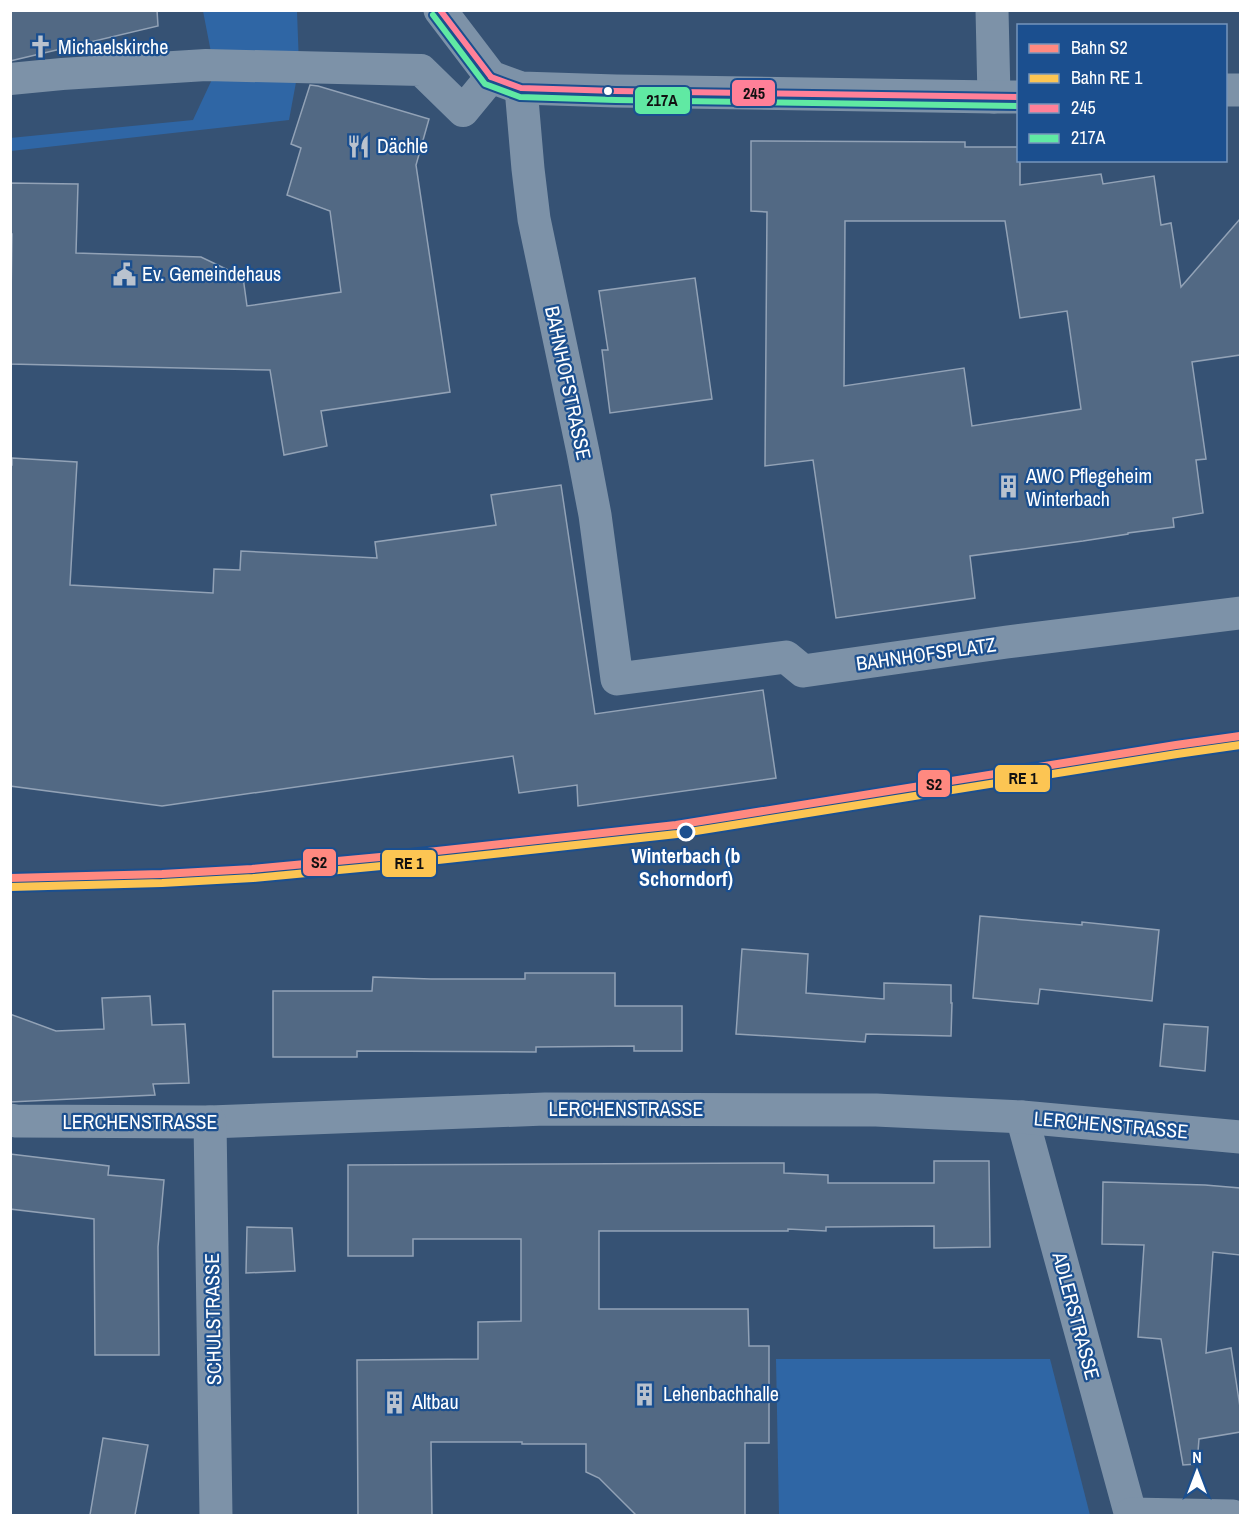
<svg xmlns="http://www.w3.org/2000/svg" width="1251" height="1526" font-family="'Archivo Narrow',sans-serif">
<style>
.green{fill:#2f66a5}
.building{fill:#526984;stroke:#92a2b6;stroke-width:1.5;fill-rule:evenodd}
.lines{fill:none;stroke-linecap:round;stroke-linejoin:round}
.pedestrian{stroke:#7d92a8;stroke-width:32}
.minor{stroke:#7d92a8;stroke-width:33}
.tertiary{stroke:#7d92a8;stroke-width:33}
.bus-1-casing{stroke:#1b4f8f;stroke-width:10}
.bus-2-casing{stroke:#1b4f8f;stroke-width:10}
.bus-1{stroke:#ff8098;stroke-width:6}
.bus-2{stroke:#60e9a3;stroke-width:6}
.rail-1-casing{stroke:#1b4f8f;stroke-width:12}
.rail-2-casing{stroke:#1b4f8f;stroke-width:12}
.rail-1{stroke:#ff8980;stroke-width:8}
.rail-2{stroke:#fcc553;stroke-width:8}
.bus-dot{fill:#fff;stroke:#1b4f8f;stroke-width:2}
.stop-dot{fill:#1b4f8f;stroke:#fff;stroke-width:3}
.labels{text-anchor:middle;stroke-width:4.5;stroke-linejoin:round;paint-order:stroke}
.poi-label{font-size:20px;fill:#fff;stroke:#1b4f8f;text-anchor:start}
.street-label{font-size:20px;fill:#fff;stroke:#1b4f8f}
.stop-label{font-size:20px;font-weight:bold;fill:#fff;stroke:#1b4f8f}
.line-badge{stroke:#1b4f8f;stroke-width:2}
.pale-badge-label{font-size:16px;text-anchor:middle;font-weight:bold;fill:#111}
</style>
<rect width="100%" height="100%" fill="#365274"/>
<!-- green -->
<g class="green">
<path d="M 203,11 L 297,11 L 299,66 L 289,120 L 11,151 L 10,138 L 193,120 L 215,73 Z"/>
<path d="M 776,1359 L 1050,1359 L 1090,1515 L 779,1515 Z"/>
</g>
<!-- building -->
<g class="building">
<path d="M 10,10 L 157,10 L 158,26 L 10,61 Z"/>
<path d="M 310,85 L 318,86 L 429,119 L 416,165 L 450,392 L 321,411 L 327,446 L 284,455 L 270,370 L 10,364 L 12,234 L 10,234 L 10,183 L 78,184 L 76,253 L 201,257 L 243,277 L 247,306 L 341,292 L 330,211 L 287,195 L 301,148 L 291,144 Z"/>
<path d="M 751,141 L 965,142 L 965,147 L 1018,147 L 1018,160 L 1020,160 L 1020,185 L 1101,174 L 1103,184 L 1154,176 L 1161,225 L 1171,223 L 1181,287 L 1240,219 L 1240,355 L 1192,362 L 1206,459 L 1196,460 L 1203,513 L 1173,518 L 1174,527 L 1128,533 L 1128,534 L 1083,541 L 970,556 L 975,598 L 836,618 L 813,460 L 765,466 L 767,212 L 751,211 ZM 845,221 L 1005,221 L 1020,318 L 1067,311 L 1081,409 L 972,426 L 964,368 L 844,386 Z"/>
<path d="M 695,278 L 712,399 L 610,413 L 602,350 L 608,350 L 599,291 Z"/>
<path d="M 12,458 L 77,462 L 70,585 L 213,593 L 214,569 L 240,570 L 241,551 L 377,558 L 375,542 L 496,525 L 491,495 L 561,485 L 595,714 L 763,690 L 776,778 L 578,806 L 577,785 L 519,793 L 513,756 L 162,806 L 10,786 L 10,465 L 12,465 Z"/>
<path d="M 980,916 L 1082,925 L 1082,922 L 1159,930 L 1152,1001 L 1040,989 L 1038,1004 L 973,998 Z"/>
<path d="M 742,949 L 808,954 L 806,993 L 884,999 L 884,983 L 951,985 L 951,1003 L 952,1003 L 951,1036 L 866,1034 L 865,1042 L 736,1034 Z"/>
<path d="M 525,973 L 615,973 L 615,1006 L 682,1006 L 682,1051 L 634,1051 L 634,1046 L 536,1047 L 536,1052 L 357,1051 L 357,1057 L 273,1057 L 273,991 L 372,991 L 373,977 L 431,979 L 525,979 Z"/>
<path d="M 150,996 L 152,1025 L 185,1024 L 189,1083 L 153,1084 L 155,1095 L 10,1102 L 10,1014 L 56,1031 L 104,1029 L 102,998 Z"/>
<path d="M 1164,1024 L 1208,1027 L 1205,1071 L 1160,1066 Z"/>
<path d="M 10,1154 L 109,1166 L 108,1175 L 164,1180 L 158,1247 L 159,1355 L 95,1355 L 94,1219 L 10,1209 Z"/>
<path d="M 934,1161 L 989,1161 L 990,1247 L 934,1248 L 934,1226 L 826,1227 L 826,1231 L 788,1229 L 788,1231 L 599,1231 L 599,1309 L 748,1309 L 749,1346 L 769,1346 L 769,1443 L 745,1443 L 745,1515 L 636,1515 L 599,1478 L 586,1472 L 586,1444 L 522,1444 L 522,1442 L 431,1442 L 432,1515 L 358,1515 L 357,1360 L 478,1359 L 478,1322 L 521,1321 L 521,1239 L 413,1239 L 413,1256 L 348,1256 L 348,1165 L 784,1163 L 784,1173 L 828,1175 L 828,1183 L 934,1183 Z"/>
<path d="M 1103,1182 L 1205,1185 L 1240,1188 L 1240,1255 L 1213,1252 L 1206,1353 L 1231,1348 L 1240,1407 L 1240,1432 L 1199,1439 L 1197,1464 L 1183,1465 L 1161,1339 L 1138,1337 L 1144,1245 L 1102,1244 Z"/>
<path d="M 247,1227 L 292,1228 L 295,1271 L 246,1273 Z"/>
<path d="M 103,1438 L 148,1445 L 135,1515 L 90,1515 Z"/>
</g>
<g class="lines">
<!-- pedestrian -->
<path class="pedestrian" d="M 10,79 L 62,74 L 206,65 L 421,70 L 463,111 L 491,77"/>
<!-- minor -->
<g class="minor">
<path d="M 992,10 L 994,97"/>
<path d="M 521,88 L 528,169 L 534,219 L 583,452 L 595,515 L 617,679 L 786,657 L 803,671 L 1007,642 L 1240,613"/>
<path d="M 1022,1117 L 1131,1516"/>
<path d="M 10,1120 L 16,1121 L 210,1122 L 545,1109 L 876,1110 L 1022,1117 L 1240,1137"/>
<path d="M 210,1122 L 216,1516"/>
<path d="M 1131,1514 L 1233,1516"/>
</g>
<!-- tertiary -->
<g class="tertiary">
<path d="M 440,10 L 491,77 L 521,88 L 616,91 L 994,97 L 1018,97"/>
<path d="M 1226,90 L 1240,90"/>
</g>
<defs>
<g id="bus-1">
<path d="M 440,10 L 491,77"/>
<path d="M 491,77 L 521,88 L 616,91 L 1018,97"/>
</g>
<path id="bus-2" d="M 433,15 L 485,84 L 520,97 L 616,100 L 1018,106"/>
</defs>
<!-- bus-1 casing -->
<use href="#bus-1" class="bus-1-casing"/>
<!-- bus-2 casing -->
<use href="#bus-2" class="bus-2-casing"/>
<!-- bus-1 -->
<use href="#bus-1" class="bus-1"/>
<!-- bus-2 -->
<use href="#bus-2" class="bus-2"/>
<defs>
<path id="rail-1" d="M 10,878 L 162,874 L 252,869 L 391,856 L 676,825 L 1176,745 L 1240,736"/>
<path id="rail-2" d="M 10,887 L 162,883 L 253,878 L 392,865 L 677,834 L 1177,754 L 1240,745"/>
</defs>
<!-- rail-1 casing -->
<use href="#rail-1" class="rail-1-casing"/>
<!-- rail-2 casing -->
<use href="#rail-2" class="rail-2-casing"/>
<!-- rail-1 -->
<use href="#rail-1" class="rail-1"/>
<!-- rail-2 -->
<use href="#rail-2" class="rail-2"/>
</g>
<!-- icons -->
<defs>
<symbol id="church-bare" viewBox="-9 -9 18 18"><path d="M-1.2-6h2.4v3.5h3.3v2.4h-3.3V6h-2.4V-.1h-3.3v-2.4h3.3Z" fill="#b9c2ce" stroke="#1b4f8f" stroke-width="2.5" paint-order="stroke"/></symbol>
<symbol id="restaurant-bare" viewBox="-9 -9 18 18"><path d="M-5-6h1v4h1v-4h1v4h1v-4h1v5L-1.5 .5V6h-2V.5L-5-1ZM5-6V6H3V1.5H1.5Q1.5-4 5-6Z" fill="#b9c2ce" stroke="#1b4f8f" stroke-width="2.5" paint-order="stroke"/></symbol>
<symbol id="civic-bare" viewBox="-9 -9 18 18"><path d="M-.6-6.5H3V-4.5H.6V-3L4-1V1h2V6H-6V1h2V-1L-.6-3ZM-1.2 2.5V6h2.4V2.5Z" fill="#b9c2ce" stroke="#1b4f8f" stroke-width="2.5" paint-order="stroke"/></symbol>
<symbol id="building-bare" viewBox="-9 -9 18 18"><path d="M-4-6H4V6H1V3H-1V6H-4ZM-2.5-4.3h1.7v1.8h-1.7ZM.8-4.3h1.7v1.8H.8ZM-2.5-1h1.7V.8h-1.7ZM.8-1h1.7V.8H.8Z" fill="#b9c2ce" stroke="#1b4f8f" stroke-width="2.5" paint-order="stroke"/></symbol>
</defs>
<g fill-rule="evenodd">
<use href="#church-bare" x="24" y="30" width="33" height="33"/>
<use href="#restaurant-bare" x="342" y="130" width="33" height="33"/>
<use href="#civic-bare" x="108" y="258" width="33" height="33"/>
<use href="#building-bare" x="992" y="470" width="33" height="33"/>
<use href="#building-bare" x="628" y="1378" width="33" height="33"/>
<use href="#building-bare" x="378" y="1386" width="33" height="33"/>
</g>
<!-- markers -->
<circle class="bus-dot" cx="608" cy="91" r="5"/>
<circle class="stop-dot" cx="686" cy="832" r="8"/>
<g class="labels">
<!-- poi labels -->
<g class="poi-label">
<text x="58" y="54">Michaelskirche</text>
<text x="377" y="153">Dächle</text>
<text x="142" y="281">Ev. Gemeindehaus</text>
<text x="1026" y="483">AWO Pflegeheim<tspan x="1026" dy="23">Winterbach</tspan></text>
<text x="663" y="1401">Lehenbachhalle</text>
<text x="412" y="1409">Altbau</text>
</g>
<!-- street labels -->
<g class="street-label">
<text transform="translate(568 383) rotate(78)" y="7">BAHNHOFSTRASSE</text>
<text transform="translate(926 654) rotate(-8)" y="7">BAHNHOFSPLATZ</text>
<text x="626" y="1116">LERCHENSTRASSE</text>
<text x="140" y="1129">LERCHENSTRASSE</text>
<text transform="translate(1111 1125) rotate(5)" y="7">LERCHENSTRASSE</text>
<text transform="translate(1076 1316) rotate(75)" y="7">ADLERSTRASSE</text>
<text transform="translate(213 1319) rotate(-91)" y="7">SCHULSTRASSE</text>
</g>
<!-- stop labels -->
<g class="stop-label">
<text x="686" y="863">Winterbach (b<tspan x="686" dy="23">Schorndorf)</tspan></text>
</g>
</g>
<g class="line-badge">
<rect x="731" y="79" width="45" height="28" rx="6" fill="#ff8098"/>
<rect x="634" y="86" width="57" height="29" rx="6" fill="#60e9a3"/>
<rect x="994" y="764" width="57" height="29" rx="6" fill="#fcc553"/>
<rect x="917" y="769" width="34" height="29" rx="6" fill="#ff8980"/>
<rect x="302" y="848" width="35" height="29" rx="6" fill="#ff8980"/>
<rect x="381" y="849" width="56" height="29" rx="6" fill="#fcc553"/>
</g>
<g class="pale-badge-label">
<text x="754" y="99">245</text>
<text x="662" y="106">217A</text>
<text x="1023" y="784">RE 1</text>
<text x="934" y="790">S2</text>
<text x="319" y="868">S2</text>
<text x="409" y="869">RE 1</text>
</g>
<!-- border -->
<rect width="1251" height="1526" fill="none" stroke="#ffffff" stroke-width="24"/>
<!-- legend -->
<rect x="1017" y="24" width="210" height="138" fill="#1b4f8f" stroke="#7695bc" stroke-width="1.5"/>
<rect x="1029" y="44" width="30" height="9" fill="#ff8980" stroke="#7695bc" stroke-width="1.5"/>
<text x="1071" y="54" font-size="18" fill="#ffffff">Bahn S2</text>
<rect x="1029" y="74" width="30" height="9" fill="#fcc553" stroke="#7695bc" stroke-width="1.5"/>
<text x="1071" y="84" font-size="18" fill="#ffffff">Bahn RE 1</text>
<rect x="1029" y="104" width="30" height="9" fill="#ff8098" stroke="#7695bc" stroke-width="1.5"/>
<text x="1071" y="114" font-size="18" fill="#ffffff">245</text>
<rect x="1029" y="134" width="30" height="9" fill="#60e9a3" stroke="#7695bc" stroke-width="1.5"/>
<text x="1071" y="144" font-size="18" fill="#ffffff">217A</text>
<!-- north arrow -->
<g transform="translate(1197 1472)" stroke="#1b4f8f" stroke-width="4.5" paint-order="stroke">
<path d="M0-4.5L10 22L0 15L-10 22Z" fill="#ffffff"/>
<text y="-9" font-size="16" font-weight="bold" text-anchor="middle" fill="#ffffff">N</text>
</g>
</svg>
